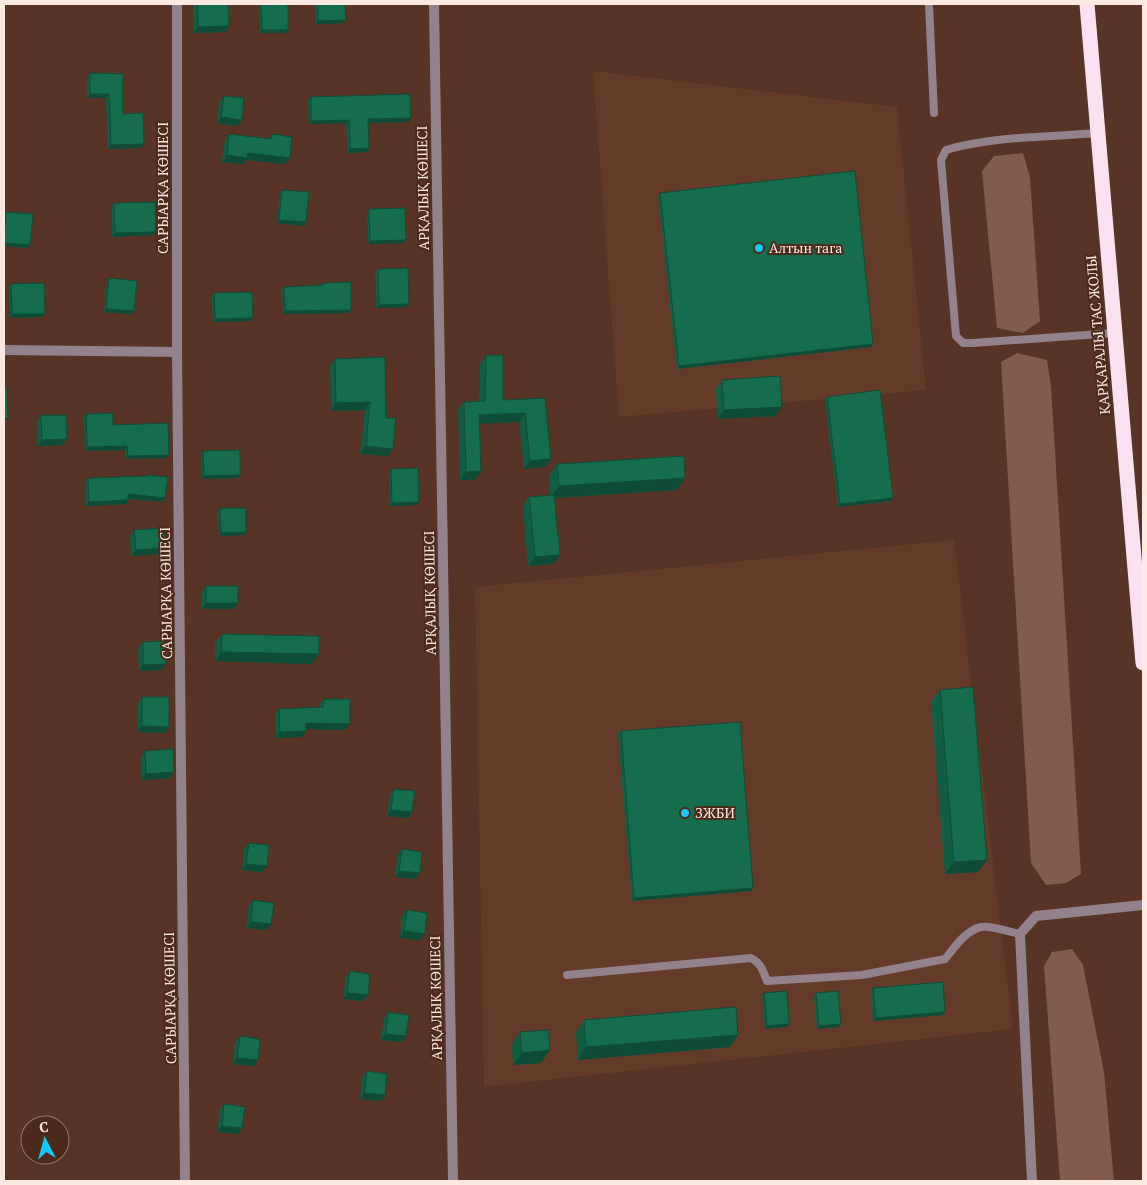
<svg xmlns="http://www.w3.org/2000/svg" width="1147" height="1185" font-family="'PT Serif',serif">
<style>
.built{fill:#643b29}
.green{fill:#825b4b}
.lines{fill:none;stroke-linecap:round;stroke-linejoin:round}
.lane{stroke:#93818b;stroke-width:8}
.street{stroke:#93818b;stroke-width:10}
.highway{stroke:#fce2f1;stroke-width:15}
.wall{fill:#135e43}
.shaded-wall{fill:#0f4c37}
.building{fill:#166d4e;stroke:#0f4c37}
.poi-dot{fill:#11cafb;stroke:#4c2a1b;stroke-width:2}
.labels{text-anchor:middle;stroke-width:4;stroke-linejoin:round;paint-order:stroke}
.street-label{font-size:14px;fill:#fce9e2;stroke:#4c2a1b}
.poi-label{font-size:14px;fill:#fce9e2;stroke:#4c2a1b;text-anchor:start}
</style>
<rect width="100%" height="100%" fill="#573425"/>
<!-- built -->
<g class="built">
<path d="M 593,71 L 897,107 L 926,390 L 619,417 Z"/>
<path d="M 954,540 L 1013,1029 L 484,1087 L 475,587 Z"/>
</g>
<!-- green -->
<g class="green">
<path d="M 1023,153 L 1030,177 L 1040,321 L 1023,333 L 997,328 L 982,171 L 994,156 Z"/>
<path d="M 1017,353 L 1047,360 L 1051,386 L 1081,874 L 1066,883 L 1046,885 L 1031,863 L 1001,362 Z"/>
<path d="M 1072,949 L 1083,965 L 1104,1072 L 1114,1181 L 1060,1181 L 1044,966 L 1052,952 Z"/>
</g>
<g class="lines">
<!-- lane -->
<g class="lane">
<path d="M 929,4 L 934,113"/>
<path d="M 1098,133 C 1048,137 994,136 946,150 L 941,160 L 956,336 L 963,343 L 972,343 L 1114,333"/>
<path d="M 567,975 L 751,958 C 761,963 763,971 767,981 L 862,975 L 945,959 C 955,947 965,931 981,927 C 988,925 1011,932 1020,934"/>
</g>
<!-- street -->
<g class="street">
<path d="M 177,4 L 177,352 L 185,1181"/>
<path d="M 434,4 L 453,1181"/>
<path d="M 4,350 L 177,352"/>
<path d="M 1032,1181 L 1020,934 L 1036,916 L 1143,905"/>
</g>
<!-- highway -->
<path class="highway" d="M 1087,4 L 1143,663"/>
</g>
<!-- wall -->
<g class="wall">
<path d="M 196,4 L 228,4 L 229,26 L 225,32 L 194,33 L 193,7 Z"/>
<path d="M 259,4 L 288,4 L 286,33 L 260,33 Z"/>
<path d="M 315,4 L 345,4 L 346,20 L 343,23 L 316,24 Z"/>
<path d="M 90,73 L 123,74 L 123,114 L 141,148 L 108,149 L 106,98 L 87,98 L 87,78 Z"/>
<path d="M 224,96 L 237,126 L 217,123 L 219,102 Z"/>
<path d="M 311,97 L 408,122 L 368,123 L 369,148 L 367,152 L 348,153 L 346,123 L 309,124 L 308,100 Z"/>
<path d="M 229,134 L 269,139 L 272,134 L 285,164 L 246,160 L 243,164 L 222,162 L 225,140 Z"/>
<path d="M 282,190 L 306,222 L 304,226 L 277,223 L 280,193 Z"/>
<path d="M 660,193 L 873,344 L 871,347 L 677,369 L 658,196 Z"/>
<path d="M 114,203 L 156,232 L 153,235 L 112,237 L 112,206 Z"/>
<path d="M 369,209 L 404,243 L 368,244 L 367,212 Z"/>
<path d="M 6,212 L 28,248 L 4,246 L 4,215 Z"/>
<path d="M 378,269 L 409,304 L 407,307 L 376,308 L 375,272 Z"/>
<path d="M 109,278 L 132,314 L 104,312 L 107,281 Z"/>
<path d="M 323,283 L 349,313 L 283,314 L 282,290 L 284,287 L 321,286 Z"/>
<path d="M 11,284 L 42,317 L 10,318 L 9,287 Z"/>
<path d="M 214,293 L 251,321 L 213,322 L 212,296 Z"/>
<path d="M 486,355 L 503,400 L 545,398 L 551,459 L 545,467 L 524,469 L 519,422 L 480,423 L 481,471 L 475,480 L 460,480 L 458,410 L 464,402 L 479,401 L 480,364 Z"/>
<path d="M 385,357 L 388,456 L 360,454 L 365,410 L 331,411 L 330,366 L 335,359 Z"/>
<path d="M 722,380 L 776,416 L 718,419 L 716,389 Z"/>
<path d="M 827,397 L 891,501 L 838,507 L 825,400 Z"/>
<path d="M 86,414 L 113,425 L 169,455 L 167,458 L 126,459 L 125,450 L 85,451 L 84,417 Z"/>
<path d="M 41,415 L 67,439 L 62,445 L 38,446 L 37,421 Z"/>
<path d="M 203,451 L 238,478 L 202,479 L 201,454 Z"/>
<path d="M 557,464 L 685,478 L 677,490 L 554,498 L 560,555 L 553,564 L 528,566 L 523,506 L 529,497 L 550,495 L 549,476 Z"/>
<path d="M 391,469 L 419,502 L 417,505 L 390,506 L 389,472 Z"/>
<path d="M 147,475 L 165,498 L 163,502 L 128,499 L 128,500 L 126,504 L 86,506 L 85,482 L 88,478 L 146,476 Z"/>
<path d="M 220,508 L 246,532 L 244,535 L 219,536 L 218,512 Z"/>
<path d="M 134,530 L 162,554 L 131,556 L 130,536 Z"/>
<path d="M 206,586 L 238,603 L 234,609 L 202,609 L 202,592 Z"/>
<path d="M 222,634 L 312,664 L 215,661 L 215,643 Z"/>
<path d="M 143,642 L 162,670 L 139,671 L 138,648 Z"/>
<path d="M 940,690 L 987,860 L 978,872 L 945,874 L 931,702 Z"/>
<path d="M 142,697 L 165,733 L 137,732 L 138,703 Z"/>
<path d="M 324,699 L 345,730 L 306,729 L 302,737 L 276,738 L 275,715 L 279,709 L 319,707 L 319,705 Z"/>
<path d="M 621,731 L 753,888 L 751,891 L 632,901 L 618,734 Z"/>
<path d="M 145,751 L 170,778 L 142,780 L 141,757 Z"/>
<path d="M 394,789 L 412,812 L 408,818 L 387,816 L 390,795 Z"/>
<path d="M 249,843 L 267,866 L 262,872 L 242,870 L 244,849 Z"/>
<path d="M 402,849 L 420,873 L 416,879 L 395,877 L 398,855 Z"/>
<path d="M 253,900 L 267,930 L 246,928 L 249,906 Z"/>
<path d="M 407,910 L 420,940 L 400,938 L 402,916 Z"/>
<path d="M 350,971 L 368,995 L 363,1001 L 343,999 L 346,977 Z"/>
<path d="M 873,988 L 943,1015 L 873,1021 L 871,991 Z"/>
<path d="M 764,993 L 789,1024 L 787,1027 L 765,1029 L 762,996 Z"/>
<path d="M 816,993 L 841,1024 L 838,1027 L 817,1029 L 814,996 Z"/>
<path d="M 388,1012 L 406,1036 L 402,1042 L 381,1040 L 384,1019 Z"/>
<path d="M 584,1020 L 730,1047 L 578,1060 L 576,1032 Z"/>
<path d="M 520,1032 L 541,1063 L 513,1065 L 512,1044 Z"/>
<path d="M 240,1036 L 258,1060 L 254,1066 L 233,1064 L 235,1042 Z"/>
<path d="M 367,1071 L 381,1101 L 360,1099 L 362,1078 Z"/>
<path d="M 224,1104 L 242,1128 L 238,1134 L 217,1132 L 220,1110 Z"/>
</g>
<!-- shaded-wall -->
<g class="shaded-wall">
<path d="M 346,20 L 343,23 L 316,24 L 318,21 Z"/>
<path d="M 229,26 L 225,32 L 194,33 L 198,27 Z"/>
<path d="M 262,30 L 288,30 L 286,33 L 260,33 Z"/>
<path d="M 90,94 L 109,94 L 106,98 L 87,98 Z"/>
<path d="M 221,117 L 242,120 L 237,126 L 217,123 Z"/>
<path d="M 411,118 L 408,122 L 365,123 L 368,119 Z"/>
<path d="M 349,120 L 346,123 L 309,124 L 311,121 Z"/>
<path d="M 144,144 L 141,148 L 108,149 L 111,145 Z"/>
<path d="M 369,148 L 367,152 L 348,153 L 350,149 Z"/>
<path d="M 248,153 L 290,158 L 285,164 L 246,160 L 243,164 L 222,162 L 227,155 Z"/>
<path d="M 279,220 L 306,222 L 304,226 L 277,223 Z"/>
<path d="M 156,232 L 153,235 L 112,237 L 115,233 Z"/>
<path d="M 406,240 L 404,243 L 368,244 L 370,241 Z"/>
<path d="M 4,243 L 30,245 L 28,248 L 4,246 Z"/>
<path d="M 409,304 L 407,307 L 376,308 L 379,305 Z"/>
<path d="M 106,309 L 134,311 L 132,314 L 104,312 Z"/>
<path d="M 351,310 L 349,313 L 283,314 L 285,311 Z"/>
<path d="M 12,314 L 45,314 L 42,317 L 10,318 Z"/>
<path d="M 253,318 L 251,321 L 213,322 L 215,319 Z"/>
<path d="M 873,344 L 871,347 L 677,369 L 679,366 Z"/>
<path d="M 370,402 L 365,410 L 331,411 L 336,403 Z"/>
<path d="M 782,407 L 776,416 L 718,419 L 724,410 Z"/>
<path d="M 525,413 L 519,422 L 473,424 L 479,415 Z"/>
<path d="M 4,418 L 8,418 L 6,421 L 4,421 Z"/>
<path d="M 67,439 L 62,445 L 38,446 L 42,440 Z"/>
<path d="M 127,446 L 125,450 L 85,451 L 87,447 Z"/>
<path d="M 366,446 L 393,449 L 388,456 L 360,454 Z"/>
<path d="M 169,455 L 167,458 L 126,459 L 128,456 Z"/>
<path d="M 551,459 L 545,467 L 524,469 L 530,461 Z"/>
<path d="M 481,471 L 475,480 L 460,480 L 466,472 Z"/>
<path d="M 240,475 L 238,478 L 202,479 L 204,476 Z"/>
<path d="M 685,478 L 677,490 L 550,498 L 559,486 Z"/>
<path d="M 128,494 L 165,498 L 163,502 L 125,498 Z"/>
<path d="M 893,498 L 891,501 L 838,507 L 840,504 Z"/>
<path d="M 128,500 L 126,504 L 86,506 L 89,502 Z"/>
<path d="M 419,502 L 417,505 L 390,506 L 392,503 Z"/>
<path d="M 246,532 L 244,535 L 219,536 L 221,533 Z"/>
<path d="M 166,548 L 162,554 L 131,556 L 136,550 Z"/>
<path d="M 560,555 L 553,564 L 528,566 L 535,557 Z"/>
<path d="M 206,603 L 238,603 L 234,609 L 202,609 Z"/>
<path d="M 221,652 L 319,654 L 312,664 L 215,661 Z"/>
<path d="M 166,664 L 162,670 L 139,671 L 143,665 Z"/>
<path d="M 306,723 L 350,724 L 345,730 L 301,729 Z"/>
<path d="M 142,726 L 169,727 L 165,733 L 137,732 Z"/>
<path d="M 306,731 L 302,737 L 276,738 L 280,732 Z"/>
<path d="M 174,772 L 170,778 L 142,780 L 146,774 Z"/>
<path d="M 391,810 L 412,812 L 408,818 L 387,816 Z"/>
<path d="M 987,860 L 978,872 L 945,874 L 954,862 Z"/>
<path d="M 246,864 L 267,866 L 262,872 L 242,870 Z"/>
<path d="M 399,871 L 420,873 L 416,879 L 395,877 Z"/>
<path d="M 753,888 L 751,891 L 632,901 L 634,898 Z"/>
<path d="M 251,922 L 271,924 L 267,930 L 246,928 Z"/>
<path d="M 404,931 L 425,934 L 420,940 L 400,938 Z"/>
<path d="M 347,993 L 368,995 L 363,1001 L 343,999 Z"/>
<path d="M 945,1012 L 943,1015 L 873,1021 L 876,1018 Z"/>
<path d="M 789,1024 L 787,1027 L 765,1029 L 767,1026 Z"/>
<path d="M 841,1024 L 838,1027 L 817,1029 L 819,1026 Z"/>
<path d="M 386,1034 L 406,1036 L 402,1042 L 381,1040 Z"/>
<path d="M 738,1035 L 730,1047 L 578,1060 L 586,1047 Z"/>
<path d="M 550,1050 L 541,1063 L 513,1065 L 522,1053 Z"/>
<path d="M 237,1058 L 258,1060 L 254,1066 L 233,1064 Z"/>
<path d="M 364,1093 L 385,1095 L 381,1101 L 360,1099 Z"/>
<path d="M 222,1126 L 242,1128 L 238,1134 L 217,1132 Z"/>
</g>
<!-- building -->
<g class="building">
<path d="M 198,4 L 228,4 L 229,26 L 198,27 Z"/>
<path d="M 261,4 L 288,4 L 288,30 L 262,30 Z"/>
<path d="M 318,4 L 345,4 L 346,20 L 318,21 Z"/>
<path d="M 90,73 L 123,74 L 123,114 L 143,113 L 144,144 L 111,145 L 109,94 L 90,94 Z"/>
<path d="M 410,94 L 411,118 L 368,119 L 369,148 L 350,149 L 349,120 L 311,121 L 311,97 Z"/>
<path d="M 224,96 L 244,98 L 242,120 L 221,117 Z"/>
<path d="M 229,134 L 271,139 L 272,134 L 292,137 L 290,158 L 248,153 L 247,158 L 227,155 Z"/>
<path d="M 855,171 L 873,344 L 679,366 L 660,193 Z"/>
<path d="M 282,190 L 309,192 L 306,222 L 279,220 Z"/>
<path d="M 155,202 L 156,232 L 115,233 L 114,203 Z"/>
<path d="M 405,208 L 406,240 L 370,241 L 369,209 Z"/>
<path d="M 6,212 L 33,214 L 30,245 L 4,243 Z"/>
<path d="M 408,268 L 409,304 L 379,305 L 378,269 Z"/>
<path d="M 109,278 L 137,281 L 134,311 L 106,309 Z"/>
<path d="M 351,282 L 351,310 L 285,311 L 284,287 L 323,285 L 323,283 Z"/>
<path d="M 44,283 L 45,314 L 12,314 L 11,284 Z"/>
<path d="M 252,292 L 253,318 L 215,319 L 214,293 Z"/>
<path d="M 486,355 L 503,355 L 503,400 L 545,398 L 551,459 L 530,461 L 525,413 L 479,415 L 481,471 L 466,472 L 464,402 L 485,401 Z"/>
<path d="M 385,357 L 386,418 L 396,418 L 393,449 L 366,446 L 370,402 L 336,403 L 335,359 Z"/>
<path d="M 780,376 L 782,407 L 724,410 L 722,380 Z"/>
<path d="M 4,389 L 7,389 L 8,418 L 4,418 Z"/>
<path d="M 880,390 L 893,498 L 840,504 L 827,397 Z"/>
<path d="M 113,413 L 113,425 L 168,423 L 169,455 L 128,456 L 127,446 L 87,447 L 86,414 Z"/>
<path d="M 41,415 L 66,415 L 67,439 L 42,440 Z"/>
<path d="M 240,450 L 240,475 L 204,476 L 203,451 Z"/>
<path d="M 684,456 L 685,478 L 559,486 L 557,464 Z"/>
<path d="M 418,468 L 419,502 L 392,503 L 391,469 Z"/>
<path d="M 147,475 L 168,477 L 165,498 L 128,494 L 128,500 L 89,502 L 88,478 L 147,476 Z"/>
<path d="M 554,495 L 560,555 L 535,557 L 529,497 Z"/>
<path d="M 220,508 L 246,508 L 246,532 L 221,533 Z"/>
<path d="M 165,528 L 166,548 L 136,550 L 134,530 Z"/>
<rect x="206" y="586" width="32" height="17"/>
<path d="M 222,634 L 319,636 L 319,654 L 221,652 Z"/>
<path d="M 165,641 L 166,664 L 143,665 L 143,642 Z"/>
<path d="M 973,687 L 987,860 L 954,862 L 940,690 Z"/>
<path d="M 142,697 L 169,697 L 169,727 L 142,726 Z"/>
<path d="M 324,699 L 350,699 L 350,724 L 306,723 L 306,731 L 280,732 L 279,709 L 323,707 Z"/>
<path d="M 740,722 L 753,888 L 634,898 L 621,731 Z"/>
<path d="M 173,749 L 174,772 L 146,774 L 145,751 Z"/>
<path d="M 394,789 L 415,791 L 412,812 L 391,810 Z"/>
<path d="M 249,843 L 269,845 L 267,866 L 246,864 Z"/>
<path d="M 402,849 L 422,852 L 420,873 L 399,871 Z"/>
<path d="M 253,900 L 274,903 L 271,924 L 251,922 Z"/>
<path d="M 407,910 L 427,913 L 425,934 L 404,931 Z"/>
<path d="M 350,971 L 370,974 L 368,995 L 347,993 Z"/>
<path d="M 943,982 L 945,1012 L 876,1018 L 873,988 Z"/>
<path d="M 787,991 L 789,1024 L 767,1026 L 764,993 Z"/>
<path d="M 838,991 L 841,1024 L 819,1026 L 816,993 Z"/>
<path d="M 736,1007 L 738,1035 L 586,1047 L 584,1020 Z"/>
<path d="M 388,1012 L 409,1015 L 406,1036 L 386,1034 Z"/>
<path d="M 548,1030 L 550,1050 L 522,1053 L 520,1032 Z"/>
<path d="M 240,1036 L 260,1039 L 258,1060 L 237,1058 Z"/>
<path d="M 367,1071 L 387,1074 L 385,1095 L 364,1093 Z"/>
<path d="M 224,1104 L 245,1107 L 242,1128 L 222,1126 Z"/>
</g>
<!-- markers -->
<g class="poi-dot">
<circle cx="759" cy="248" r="5"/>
<circle cx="685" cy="813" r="5"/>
</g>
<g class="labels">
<!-- street labels -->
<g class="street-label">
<text transform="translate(163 188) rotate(-90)" y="5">САРЫАРҚА КӨШЕСІ</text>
<text transform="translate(423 188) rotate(-91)" y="5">АРҚАЛЫҚ КӨШЕСІ</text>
<text transform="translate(1098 335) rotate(-95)" y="5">ҚАРҚАРАЛЫ ТАС ЖОЛЫ</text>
<text transform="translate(166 593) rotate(-91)" y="5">САРЫАРҚА КӨШЕСІ</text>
<text transform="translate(430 593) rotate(-91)" y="5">АРҚАЛЫҚ КӨШЕСІ</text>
<text transform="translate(170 998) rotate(-91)" y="5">САРЫАРҚА КӨШЕСІ</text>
<text transform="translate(436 998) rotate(-91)" y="5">АРҚАЛЫҚ КӨШЕСІ</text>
</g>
<!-- poi labels -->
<g class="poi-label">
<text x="769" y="253">Алтын тага</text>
<text x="695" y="818">ЗЖБИ</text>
</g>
</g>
<!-- border -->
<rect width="1147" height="1185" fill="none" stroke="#fce9e2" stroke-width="10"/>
<!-- north arrow -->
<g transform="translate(45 1140) rotate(354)"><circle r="24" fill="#4c2a1b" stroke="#92766b"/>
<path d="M0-4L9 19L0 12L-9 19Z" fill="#11cafb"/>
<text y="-8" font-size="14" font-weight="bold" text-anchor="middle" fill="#fce9e2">С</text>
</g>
</svg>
